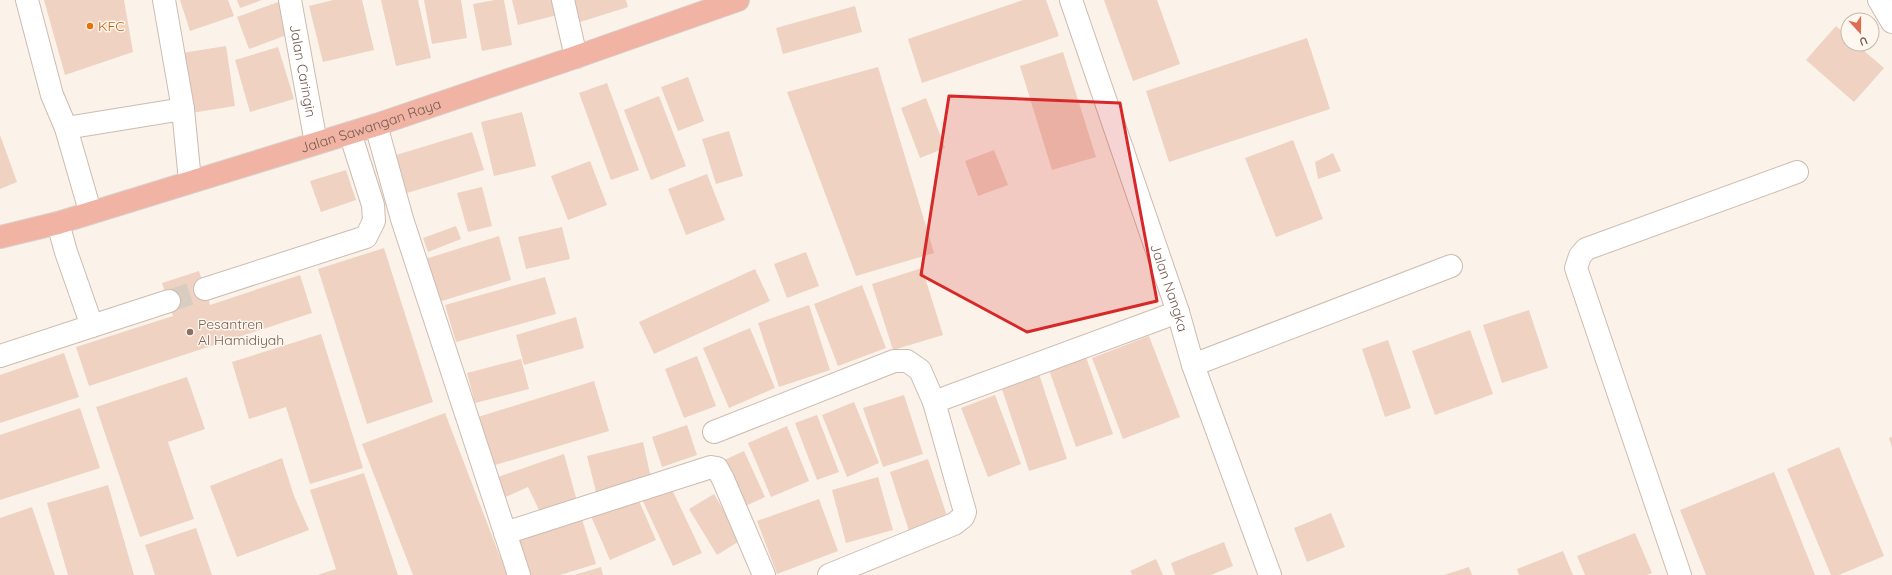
<svg xmlns="http://www.w3.org/2000/svg" width="1892" height="575" font-family="Quicksand,sans-serif">
<style>
.building{fill:#efd2c2}
.lines{fill:none;stroke-linecap:round;stroke-linejoin:round}
.minor-tunnel{stroke:#d9cdc2;stroke-width:22;stroke-dasharray:22 11;stroke-linecap:butt}
.minor-casing{stroke:#cdbbb0;stroke-width:24}
.highway-casing{stroke:#d8d1cd;stroke-width:24}
.minor{stroke:#fff;stroke-width:22}
.highway{stroke:#f1b4a4;stroke-width:22}
.marked{fill:#d62828;fill-opacity:0.2;stroke:#d62828;stroke-width:3;stroke-linejoin:round}
.food-dot{fill:#e8710a;stroke:#fef7ef;stroke-width:1.5}
.education-dot{fill:#8d6e63;stroke:#fef7ef;stroke-width:1.5}
.labels{text-anchor:middle;stroke-width:3;stroke-linejoin:round;paint-order:stroke}
.food-label{font-size:14px;fill:#c56008;stroke:#fef7ef;text-anchor:start}
.street-label{font-size:14px;fill:#745a4e;stroke:#fef7ef}
.education-label{font-size:14px;fill:#785e54;stroke:#fef7ef;text-anchor:start}
</style>
<rect width="100%" height="100%" fill="#fbf3e9"/>
<!-- building -->
<g class="building">
<path d="M 44,0 L 124,0 L 133,52 L 65,75 Z"/>
<path d="M 180,0 L 228,0 L 234,16 L 190,31 Z"/>
<path d="M 237,0 L 262,0 L 240,8 Z"/>
<path d="M 284,0 L 295,32 L 249,49 L 237,17 Z"/>
<path d="M 333,0 L 362,0 L 374,50 L 323,62 L 309,6 Z"/>
<path d="M 381,0 L 418,0 L 431,58 L 396,66 Z"/>
<path d="M 424,0 L 461,0 L 467,38 L 432,44 Z"/>
<path d="M 495,0 L 504,0 L 512,45 L 482,51 L 473,4 Z"/>
<path d="M 512,0 L 557,0 L 561,14 L 518,25 Z"/>
<path d="M 570,0 L 626,0 L 628,7 L 577,23 Z"/>
<path d="M 1023,0 L 1046,0 L 1059,36 L 922,83 L 908,39 Z"/>
<path d="M 1104,0 L 1157,0 L 1180,64 L 1133,81 Z"/>
<path d="M 855,6 L 862,32 L 783,54 L 776,28 Z"/>
<path d="M 1836,26 L 1848,37 L 1848,44 L 1856,44 L 1884,68 L 1854,102 L 1806,60 Z"/>
<path d="M 1307,38 L 1330,109 L 1169,162 L 1146,91 Z"/>
<path d="M 226,46 L 235,106 L 191,113 L 182,53 Z"/>
<path d="M 278,47 L 294,99 L 250,112 L 235,60 Z"/>
<path d="M 1063,52 L 1096,157 L 1052,170 L 1020,66 Z"/>
<path d="M 878,67 L 934,253 L 856,276 L 787,92 Z"/>
<path d="M 688,77 L 704,121 L 678,131 L 661,87 Z"/>
<path d="M 607,83 L 639,170 L 611,180 L 579,93 Z"/>
<path d="M 659,96 L 686,166 L 651,180 L 624,110 Z"/>
<path d="M 926,98 L 945,148 L 920,158 L 901,108 Z"/>
<path d="M 522,112 L 536,166 L 494,176 L 481,122 Z"/>
<path d="M 729,131 L 743,176 L 716,184 L 702,139 Z"/>
<path d="M 472,132 L 484,170 L 407,193 L 396,155 Z"/>
<path d="M 0,135 L 17,182 L 0,189 Z"/>
<path d="M 1293,140 L 1323,219 L 1276,237 L 1245,158 Z"/>
<path d="M 994,150 L 1008,185 L 978,196 L 965,161 Z"/>
<path d="M 1333,153 L 1341,171 L 1318,179 L 1315,162 Z"/>
<path d="M 590,161 L 607,205 L 568,220 L 551,176 Z"/>
<path d="M 346,170 L 356,200 L 321,212 L 310,181 Z"/>
<path d="M 707,174 L 725,220 L 686,235 L 668,189 Z"/>
<path d="M 482,187 L 492,226 L 468,232 L 457,193 Z"/>
<path d="M 456,226 L 461,239 L 428,252 L 423,238 Z"/>
<path d="M 562,227 L 570,259 L 526,269 L 518,237 Z"/>
<path d="M 499,236 L 511,280 L 435,303 L 422,260 Z"/>
<path d="M 384,248 L 433,402 L 367,424 L 318,269 Z"/>
<path d="M 806,252 L 819,286 L 787,298 L 774,264 Z"/>
<path d="M 922,268 L 943,335 L 893,350 L 872,284 Z"/>
<path d="M 755,269 L 770,301 L 654,354 L 639,322 Z"/>
<path d="M 199,271 L 210,305 L 300,275 L 312,313 L 89,386 L 76,347 L 173,316 L 162,283 Z"/>
<path d="M 545,277 L 556,314 L 456,342 L 445,305 Z"/>
<path d="M 862,285 L 886,348 L 838,366 L 814,304 Z"/>
<path d="M 809,305 L 830,370 L 779,387 L 758,323 Z"/>
<path d="M 1529,310 L 1548,368 L 1502,383 L 1483,325 Z"/>
<path d="M 576,317 L 584,348 L 524,365 L 516,335 Z"/>
<path d="M 750,328 L 775,388 L 729,408 L 703,348 Z"/>
<path d="M 1470,330 L 1493,394 L 1435,415 L 1412,351 Z"/>
<path d="M 321,334 L 363,468 L 310,484 L 286,407 L 249,419 L 232,362 Z"/>
<path d="M 1149,336 L 1180,417 L 1123,439 L 1092,358 Z"/>
<path d="M 1388,340 L 1411,408 L 1385,417 L 1362,349 Z"/>
<path d="M 64,353 L 79,397 L 0,423 L 0,375 Z"/>
<path d="M 697,356 L 716,406 L 684,418 L 665,369 Z"/>
<path d="M 1086,357 L 1113,434 L 1076,447 L 1049,370 Z"/>
<path d="M 521,359 L 529,389 L 475,403 L 467,373 Z"/>
<path d="M 1039,374 L 1067,459 L 1029,471 L 1001,386 Z"/>
<path d="M 187,377 L 205,429 L 168,442 L 194,519 L 140,537 L 96,407 Z"/>
<path d="M 594,381 L 609,431 L 492,466 L 478,417 Z"/>
<path d="M 904,395 L 923,454 L 883,467 L 863,408 Z"/>
<path d="M 995,395 L 1021,464 L 988,477 L 961,408 Z"/>
<path d="M 854,402 L 879,463 L 847,477 L 822,415 Z"/>
<path d="M 80,408 L 100,468 L 0,500 L 0,435 Z"/>
<path d="M 445,413 L 507,575 L 413,575 L 362,444 Z"/>
<path d="M 817,415 L 839,472 L 817,480 L 795,423 Z"/>
<path d="M 687,425 L 697,455 L 662,467 L 652,437 Z"/>
<path d="M 787,426 L 809,481 L 771,497 L 748,443 Z"/>
<path d="M 1892,437 L 1892,447 L 1889,438 Z"/>
<path d="M 643,442 L 651,478 L 596,492 L 587,456 Z"/>
<path d="M 1839,447 L 1884,556 L 1839,575 L 1831,575 L 1787,469 Z"/>
<path d="M 744,451 L 765,497 L 741,508 L 720,462 Z"/>
<path d="M 564,454 L 577,501 L 539,510 L 528,487 L 501,499 L 495,478 Z"/>
<path d="M 282,458 L 294,496 L 309,530 L 237,557 L 210,486 Z"/>
<path d="M 928,459 L 949,522 L 910,534 L 890,472 Z"/>
<path d="M 1774,472 L 1815,575 L 1706,575 L 1680,510 Z"/>
<path d="M 364,473 L 398,575 L 317,575 L 336,569 L 310,490 Z"/>
<path d="M 878,477 L 893,530 L 846,543 L 832,490 Z"/>
<path d="M 669,483 L 702,553 L 673,566 L 641,497 Z"/>
<path d="M 108,485 L 134,575 L 68,575 L 47,503 Z"/>
<path d="M 636,494 L 656,540 L 610,560 L 590,514 Z"/>
<path d="M 714,494 L 741,540 L 717,555 L 689,509 Z"/>
<path d="M 819,499 L 838,551 L 777,574 L 757,521 Z"/>
<path d="M 32,507 L 55,575 L 0,575 L 0,518 Z"/>
<path d="M 1331,513 L 1345,547 L 1307,562 L 1294,528 Z"/>
<path d="M 581,516 L 596,564 L 560,575 L 527,575 L 515,535 Z"/>
<path d="M 196,528 L 212,575 L 155,575 L 145,545 Z"/>
<path d="M 1635,533 L 1652,573 L 1647,575 L 1585,575 L 1577,556 Z"/>
<path d="M 1224,542 L 1233,566 L 1211,575 L 1175,575 L 1171,563 Z"/>
<path d="M 1563,551 L 1573,575 L 1519,575 L 1517,569 Z"/>
<path d="M 1156,559 L 1163,575 L 1132,575 L 1130,571 Z"/>
<path d="M 601,567 L 603,575 L 574,575 Z"/>
<path d="M 1469,567 L 1472,575 L 1444,575 Z"/>
</g>
<g class="lines">
<!-- minor-tunnel -->
<path class="minor-tunnel" d="M 169,301 L 205,289"/>
<defs>
<g id="minor">
<path d="M 27,0 L 52,95 L 66,128 L 90,211"/>
<path d="M 164,0 L 183,109 L 190,181"/>
<path id="s1" d="M 290,0 L 316,143"/>
<path d="M 563,0 L 576,57"/>
<path id="s2" d="M 1071,0 L 1178,312 L 1193,365 L 1270,575"/>
<path d="M 1879,0 L 1892,22"/>
<path d="M 376,125 L 402,219 L 519,575"/>
<path d="M 66,128 L 183,109"/>
<path d="M 58,223 L 66,252 L 92,326 L 169,301"/>
<path d="M 205,289 L 366,237 L 374,221 L 373,205 L 350,133"/>
<path d="M 0,356 L 92,326"/>
<path d="M 1193,365 L 1451,266"/>
<path d="M 934,402 L 1178,312"/>
<path d="M 714,432 L 894,361 L 907,361 L 920,370 L 934,402 L 965,512 L 963,517 L 954,524 L 829,575"/>
<path d="M 505,533 L 711,467 L 717,468 L 723,479 L 764,575"/>
<path d="M 1680,575 L 1576,268 L 1580,256 L 1586,249 L 1797,172"/>
</g>
<g id="highway">
<path id="s3" d="M 0,237 L 58,223 L 376,125 L 576,57 L 738,0"/>
</g>
</defs>
<!-- minor casing -->
<use href="#minor" class="minor-casing"/>
<!-- highway casing -->
<use href="#highway" class="highway-casing"/>
<!-- minor -->
<use href="#minor" class="minor"/>
<!-- highway -->
<use href="#highway" class="highway"/>
</g>
<!-- marked area -->
<path class="marked" d="M 949,96 L 1120,103 L 1157,301 L 1027,332 L 921,275 Z"/>
<!-- markers -->
<circle class="food-dot" cx="90" cy="26" r="4"/>
<circle class="education-dot" cx="190" cy="332" r="4"/>
<g class="labels">
<!-- food labels -->
<g class="food-label">
<text x="98" y="31">KFC</text>
</g>
<!-- street labels -->
<g class="street-label">
<text dy="5" stroke="none"><textPath href="#s1" startOffset="72">Jalan Caringin</textPath></text>
<text dy="5" stroke="none"><textPath href="#s3" startOffset="387">Jalan Sawangan Raya</textPath></text>
<text dy="5" stroke="none"><textPath href="#s2" startOffset="304">Jalan Nangka</textPath></text>
</g>
<!-- education labels -->
<g class="education-label">
<text x="198" y="329">Pesantren<tspan x="198" dy="16">Al Hamidiyah</tspan></text>
</g>
</g>
<!-- north arrow -->
<g transform="translate(1860 32) rotate(159)"><circle r="19" fill="#fef7ef" stroke="#c7b8af"/>
<path d="M0-3L7 15L0 10L-7 15Z" fill="#dc6d57"/>
<text y="-6" font-size="11" font-weight="bold" text-anchor="middle" fill="#745a4e">U</text>
</g>
</svg>
